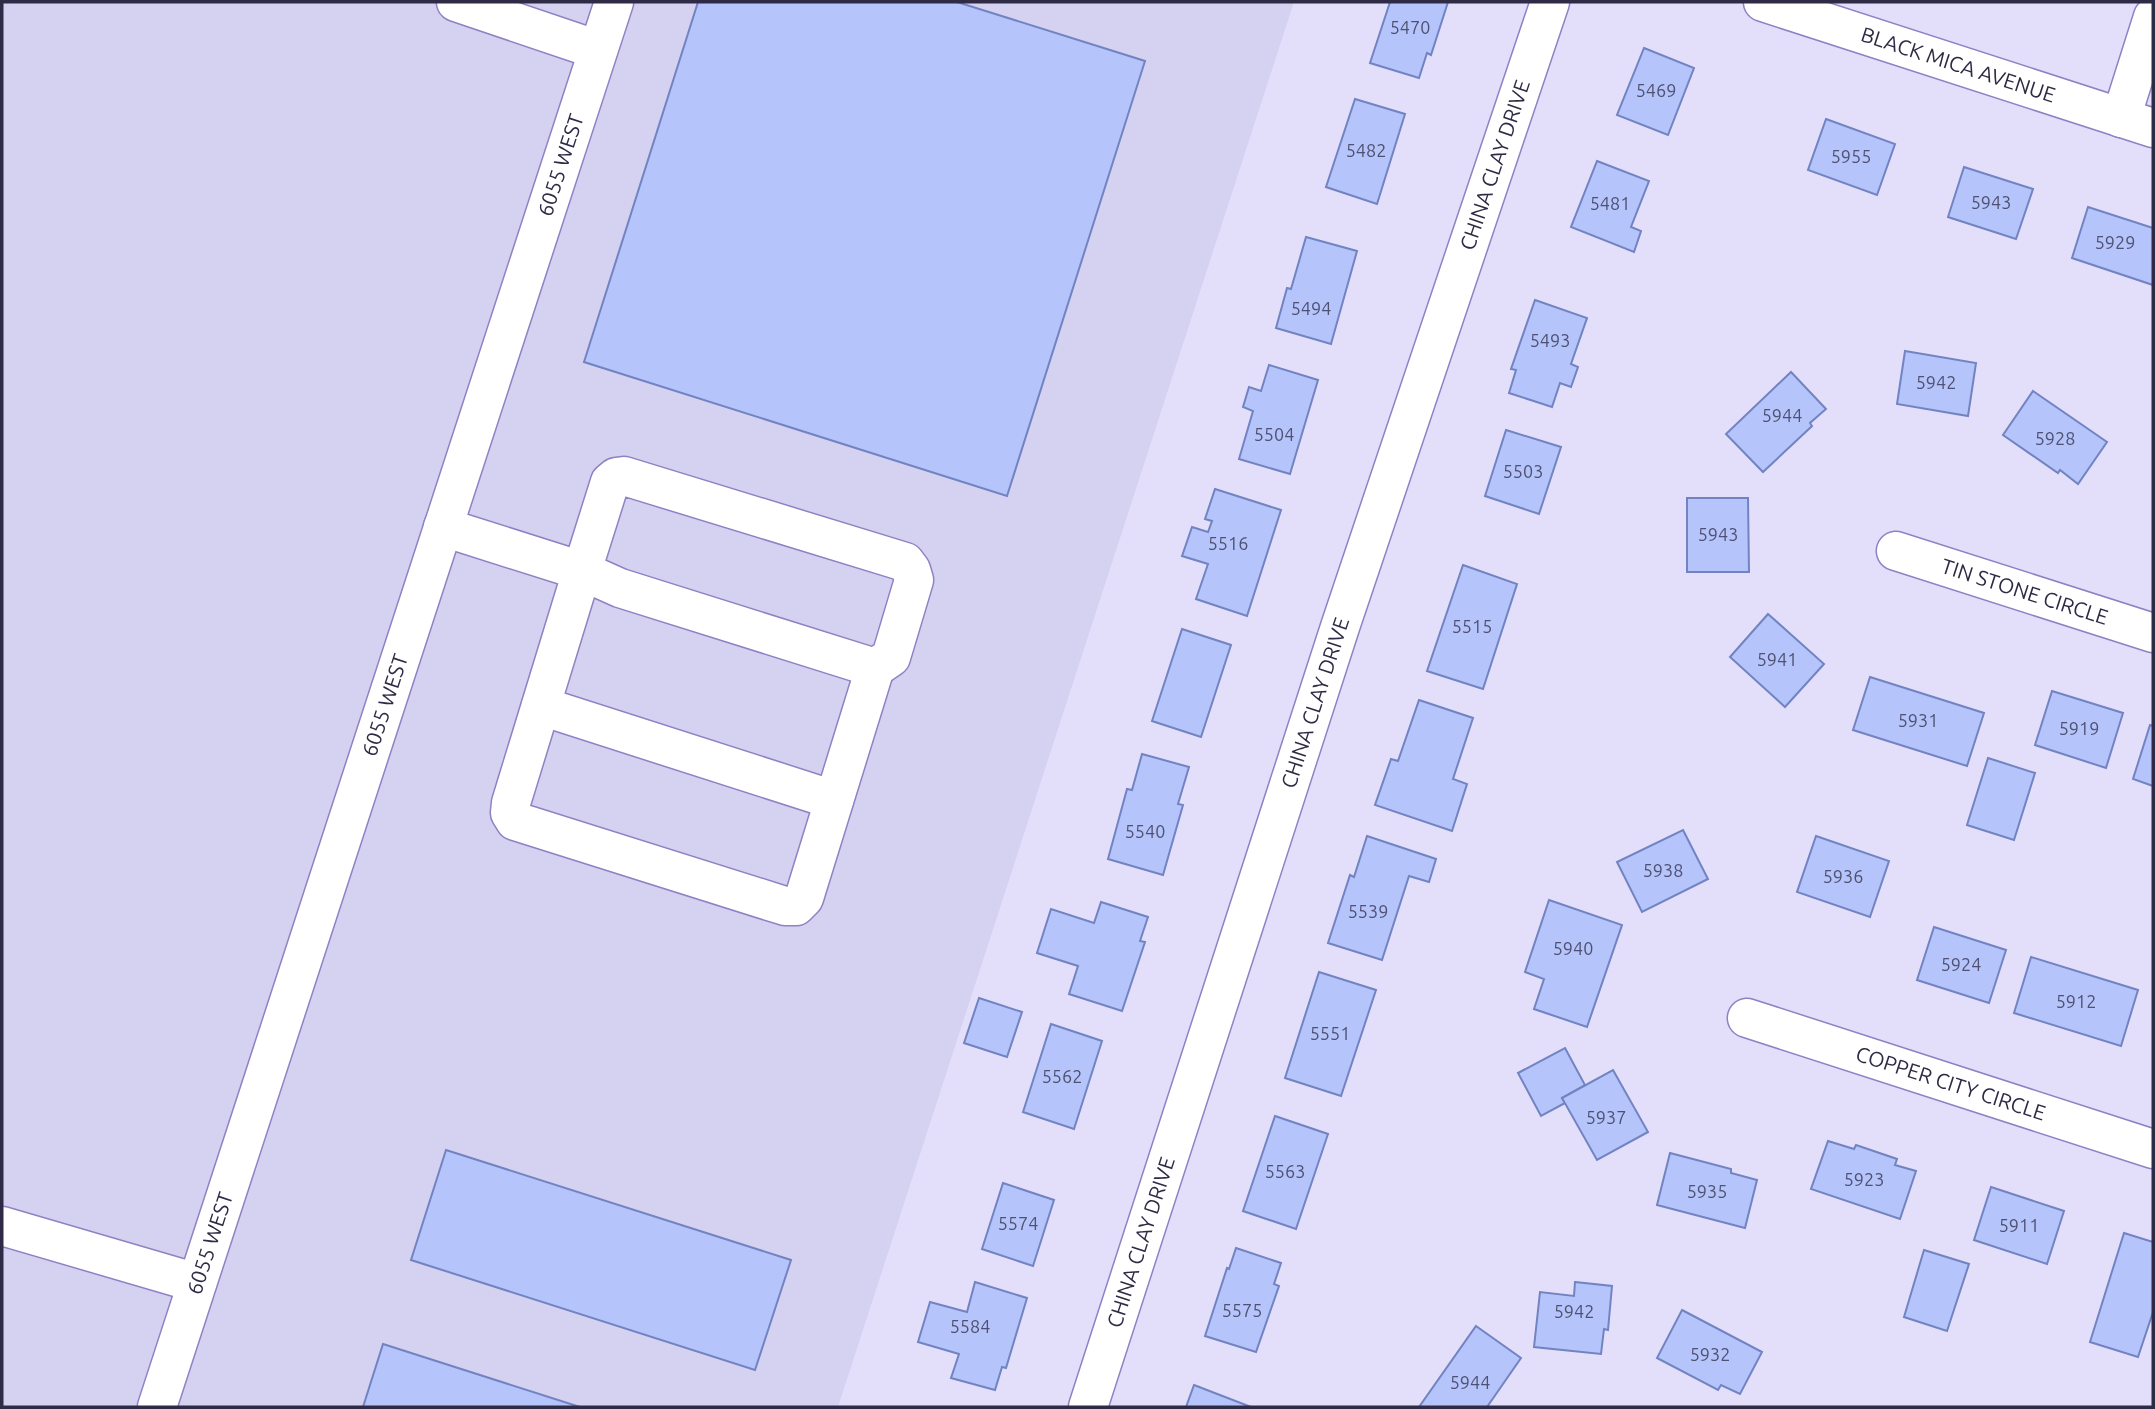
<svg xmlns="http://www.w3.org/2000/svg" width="2155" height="1409" font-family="Ubuntu,sans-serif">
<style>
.built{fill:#d5d1f0}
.building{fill:#b5c5fb;stroke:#7283c2;stroke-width:2}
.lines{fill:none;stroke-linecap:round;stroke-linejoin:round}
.minor-casing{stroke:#8f82c4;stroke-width:41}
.minor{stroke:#fff;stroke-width:38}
.labels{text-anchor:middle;stroke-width:7;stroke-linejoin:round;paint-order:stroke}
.number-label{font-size:18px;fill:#505172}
.street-label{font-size:21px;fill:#2f2a45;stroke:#f0eefc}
</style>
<rect width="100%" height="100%" fill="#e3dffb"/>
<!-- built -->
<path class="built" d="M 2,2 L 1294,2 L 838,1407 L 2,1407 Z"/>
<!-- building -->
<g class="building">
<path d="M 698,2 L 957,2 L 1145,61 L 1007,496 L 584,362 Z"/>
<path d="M 1390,2 L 1448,2 L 1431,55 L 1427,53 L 1419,78 L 1370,63 Z"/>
<path d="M 1644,48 L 1694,68 L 1668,135 L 1617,115 Z"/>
<path d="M 1355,99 L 1405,114 L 1377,204 L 1326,187 Z"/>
<path d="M 1826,119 L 1895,144 L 1877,195 L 1808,170 Z"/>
<path d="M 1597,161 L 1649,181 L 1631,227 L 1641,231 L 1634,252 L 1571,227 Z"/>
<path d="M 1964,167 L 2033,189 L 2016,239 L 1948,217 Z"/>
<path d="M 2088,207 L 2153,228 L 2153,285 L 2072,258 Z"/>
<path d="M 1306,237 L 1357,251 L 1331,344 L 1276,328 L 1287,288 L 1291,289 Z"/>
<path d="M 1535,300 L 1587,318 L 1571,364 L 1578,367 L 1571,387 L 1560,383 L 1552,407 L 1509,393 L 1516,370 L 1511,369 Z"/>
<path d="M 1905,351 L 1976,363 L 1968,416 L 1897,404 Z"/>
<path d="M 1269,365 L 1318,380 L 1290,474 L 1239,459 L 1253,411 L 1243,407 L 1249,387 L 1261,391 Z"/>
<path d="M 1791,372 L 1826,409 L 1810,423 L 1812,426 L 1763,472 L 1726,434 Z"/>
<path d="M 2033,391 L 2107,442 L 2078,484 L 2060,470 L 2058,473 L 2003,435 Z"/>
<path d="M 1506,430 L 1561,447 L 1539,514 L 1485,496 Z"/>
<path d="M 1215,489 L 1281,510 L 1247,616 L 1196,599 L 1208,564 L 1182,556 L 1192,527 L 1208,532 L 1212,521 L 1205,519 Z"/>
<path d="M 1687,498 L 1748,498 L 1749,572 L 1687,572 Z"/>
<path d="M 1463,565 L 1517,584 L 1483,689 L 1427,671 Z"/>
<path d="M 1768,614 L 1824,664 L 1785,707 L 1730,657 Z"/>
<path d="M 1182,629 L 1231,645 L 1201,737 L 1152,721 Z"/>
<path d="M 1870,677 L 1984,713 L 1967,766 L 1853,730 Z"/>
<path d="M 2052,691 L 2123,713 L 2106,768 L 2035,745 Z"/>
<path d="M 1419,700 L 1473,718 L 1453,779 L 1467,784 L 1452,831 L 1375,805 L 1391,759 L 1398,761 Z"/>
<path d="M 2150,725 L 2153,726 L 2153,786 L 2133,779 Z"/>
<path d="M 1142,754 L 1189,767 L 1178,804 L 1183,805 L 1163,875 L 1108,859 L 1127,789 L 1132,790 Z"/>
<path d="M 1988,758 L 2035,773 L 2014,840 L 1967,825 Z"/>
<path d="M 1683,830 L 1708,879 L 1642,912 L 1617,862 Z"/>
<path d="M 1367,836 L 1436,859 L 1429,882 L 1409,876 L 1382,960 L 1328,943 L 1350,875 L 1354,877 Z"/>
<path d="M 1816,836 L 1889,861 L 1870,917 L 1797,892 Z"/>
<path d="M 1549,900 L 1622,925 L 1587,1027 L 1534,1009 L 1544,979 L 1525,972 Z"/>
<path d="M 1101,902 L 1148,917 L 1140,941 L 1145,942 L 1122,1011 L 1069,994 L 1078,966 L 1037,953 L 1051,909 L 1094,923 Z"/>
<path d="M 1934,927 L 2006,950 L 1989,1003 L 1917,980 Z"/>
<path d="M 2031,957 L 2138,990 L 2121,1046 L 2014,1013 Z"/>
<path d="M 1319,972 L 1376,990 L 1341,1096 L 1285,1078 Z"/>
<path d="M 979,998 L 1022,1012 L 1007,1057 L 964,1043 Z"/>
<path d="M 1051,1024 L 1102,1041 L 1074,1129 L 1023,1112 Z"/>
<path d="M 1565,1048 L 1585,1085 L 1562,1098 L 1565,1103 L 1541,1116 L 1518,1073 Z"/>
<path d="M 1613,1070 L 1648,1132 L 1597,1160 L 1562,1098 Z"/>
<path d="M 1275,1116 L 1328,1134 L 1296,1229 L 1243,1211 Z"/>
<path d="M 1828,1141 L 1854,1149 L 1856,1145 L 1897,1159 L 1895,1165 L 1916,1171 L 1900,1219 L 1811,1189 Z"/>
<path d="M 446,1150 L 791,1260 L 755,1370 L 411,1260 Z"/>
<path d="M 1670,1153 L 1731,1169 L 1731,1173 L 1757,1180 L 1745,1228 L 1657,1205 Z"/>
<path d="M 1003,1183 L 1054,1200 L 1033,1266 L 982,1249 Z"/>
<path d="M 1991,1187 L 2064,1211 L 2047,1264 L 1974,1240 Z"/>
<path d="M 2124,1233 L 2153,1242 L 2153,1312 L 2138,1357 L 2090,1342 Z"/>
<path d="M 1236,1248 L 1281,1263 L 1274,1284 L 1279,1286 L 1256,1352 L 1205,1336 L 1227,1268 L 1229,1269 Z"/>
<path d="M 1924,1250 L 1969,1264 L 1947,1331 L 1904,1317 Z"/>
<path d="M 975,1282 L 1027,1298 L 1006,1368 L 1002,1367 L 995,1390 L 951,1378 L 959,1354 L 918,1342 L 930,1302 L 967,1312 Z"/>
<path d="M 1575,1282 L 1612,1286 L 1608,1330 L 1604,1329 L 1601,1354 L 1534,1347 L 1540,1292 L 1574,1296 Z"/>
<path d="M 1682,1310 L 1762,1352 L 1740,1394 L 1721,1385 L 1718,1390 L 1657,1358 Z"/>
<path d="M 1476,1326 L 1521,1358 L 1487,1407 L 1419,1407 Z"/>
<path d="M 383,1344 L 580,1407 L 363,1407 Z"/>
<path d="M 1194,1385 L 1251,1407 L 1186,1407 Z"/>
</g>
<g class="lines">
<defs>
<g id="minor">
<path d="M 456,2 L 598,50"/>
<path id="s1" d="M 1763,2 L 2153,128"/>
<path d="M 2121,118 L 2153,17"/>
<path d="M 443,527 L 582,571 L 511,803 L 510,813 L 515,821 L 785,906 L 796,906 L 804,898 L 875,668 L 891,657 L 914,580 L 911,570 L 905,562 L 624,476 L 616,477 L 610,482 L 582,571 L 620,588 L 875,668"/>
<path id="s2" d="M 1896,551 L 2153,633"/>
<path d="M 541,706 L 834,800"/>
<path id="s3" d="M 1747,1018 L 2153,1149"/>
<path d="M 2,1226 L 197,1283"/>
<path id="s4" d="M 157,1407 L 614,2"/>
<path id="s5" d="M 1088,1407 L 1340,627 L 1550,2"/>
</g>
</defs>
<!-- minor casing -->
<use href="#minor" class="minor-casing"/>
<!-- minor -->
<use href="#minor" class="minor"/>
</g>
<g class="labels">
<!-- number labels -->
<g class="number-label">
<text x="1410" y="34">5470</text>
<text x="1656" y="97">5469</text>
<text x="1366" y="157">5482</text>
<text x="1851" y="163">5955</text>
<text x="1991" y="209">5943</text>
<text x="1610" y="210">5481</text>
<text x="2115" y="249">5929</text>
<text x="1311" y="315">5494</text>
<text x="1550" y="347">5493</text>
<text x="1936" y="389">5942</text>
<text x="1782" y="422">5944</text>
<text x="1274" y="441">5504</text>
<text x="2055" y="445">5928</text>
<text x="1523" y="478">5503</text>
<text x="1718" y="541">5943</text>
<text x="1228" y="550">5516</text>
<text x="1472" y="633">5515</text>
<text x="1777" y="666">5941</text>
<text x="1918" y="727">5931</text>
<text x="2079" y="735">5919</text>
<text x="1145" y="838">5540</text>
<text x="1663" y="877">5938</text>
<text x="1843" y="883">5936</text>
<text x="1368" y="918">5539</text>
<text x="1573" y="955">5940</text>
<text x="1961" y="971">5924</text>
<text x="2076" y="1008">5912</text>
<text x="1330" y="1040">5551</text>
<text x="1062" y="1083">5562</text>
<text x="1606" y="1124">5937</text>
<text x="1285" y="1178">5563</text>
<text x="1864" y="1186">5923</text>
<text x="1707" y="1198">5935</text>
<text x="1018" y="1230">5574</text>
<text x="2019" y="1232">5911</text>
<text x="1242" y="1317">5575</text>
<text x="1574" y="1318">5942</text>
<text x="970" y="1333">5584</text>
<text x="1710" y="1361">5932</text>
<text x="1470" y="1389">5944</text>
</g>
<!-- street labels -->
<g class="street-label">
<text dy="7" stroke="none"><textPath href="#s1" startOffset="205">BLACK MICA AVENUE</textPath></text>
<text dy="7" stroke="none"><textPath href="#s4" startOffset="1306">6055 WEST</textPath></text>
<text dy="7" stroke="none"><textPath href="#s5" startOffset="1307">CHINA CLAY DRIVE</textPath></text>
<text dy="7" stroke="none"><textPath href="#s2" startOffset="135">TIN STONE CIRCLE</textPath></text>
<text dy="7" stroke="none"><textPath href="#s5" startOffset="740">CHINA CLAY DRIVE</textPath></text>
<text dy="7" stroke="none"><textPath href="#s4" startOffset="738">6055 WEST</textPath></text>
<text dy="7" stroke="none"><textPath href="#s3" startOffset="214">COPPER CITY CIRCLE</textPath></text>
<text dy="7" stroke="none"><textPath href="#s5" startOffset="173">CHINA CLAY DRIVE</textPath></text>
<text dy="7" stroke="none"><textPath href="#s4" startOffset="172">6055 WEST</textPath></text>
</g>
</g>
<!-- border -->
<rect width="2155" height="1409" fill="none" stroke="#2f2a45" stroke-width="7"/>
</svg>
